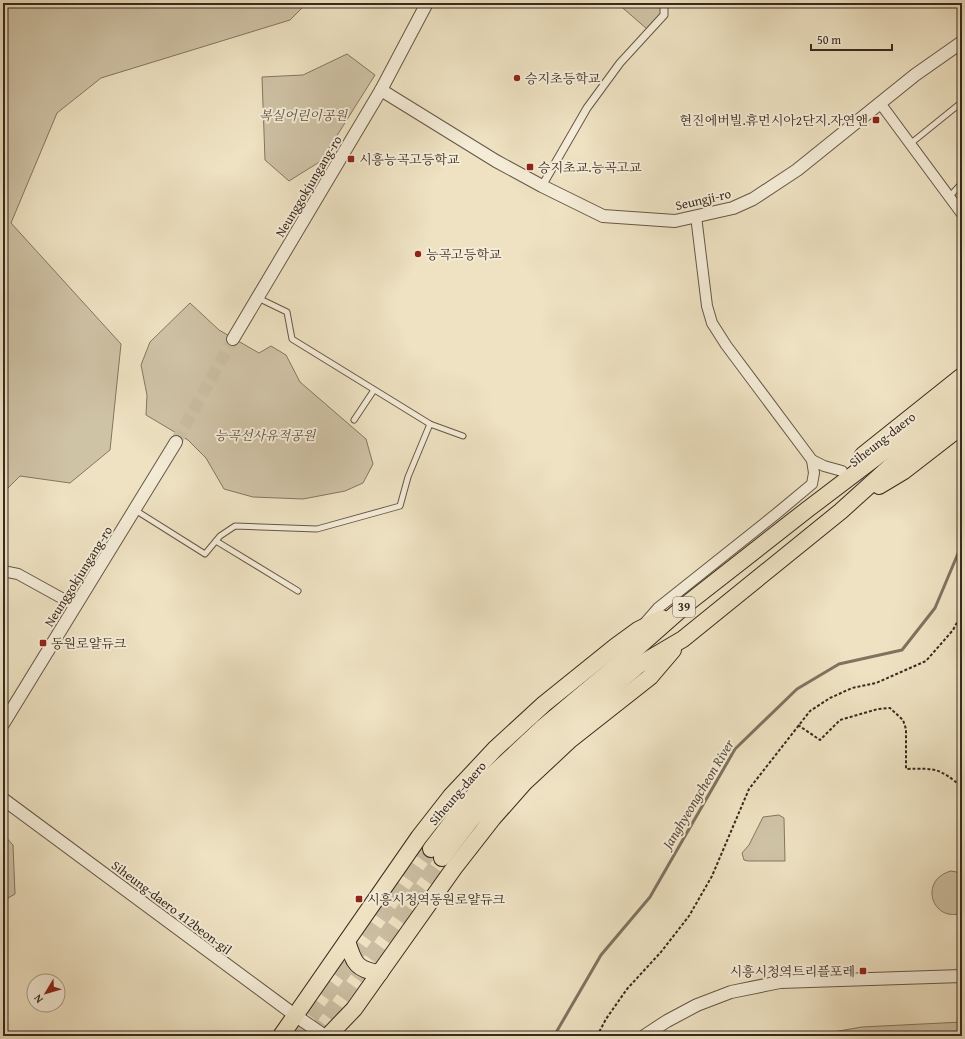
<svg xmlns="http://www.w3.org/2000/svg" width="965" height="1039" font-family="'Gentium Book Plus','Noto Serif KR',serif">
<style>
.green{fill:#cfc3a6;stroke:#847662}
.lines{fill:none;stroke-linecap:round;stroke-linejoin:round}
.stream{stroke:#807260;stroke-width:3}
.tertiary-tunnel{stroke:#cabda1;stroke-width:12;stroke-dasharray:12 6;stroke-linecap:butt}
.primary-tunnel{stroke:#cabda1;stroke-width:16;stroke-dasharray:16 8;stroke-linecap:butt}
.service-casing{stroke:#665748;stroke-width:7}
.pedestrian-casing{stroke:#665748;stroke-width:9}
.minor-casing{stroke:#665748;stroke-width:12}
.tertiary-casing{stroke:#665748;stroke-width:14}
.primary-casing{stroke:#39291f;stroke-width:18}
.path{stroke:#39291f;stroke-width:2;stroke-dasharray:3 2;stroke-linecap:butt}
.service{stroke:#f4ecd7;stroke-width:5}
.pedestrian{stroke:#f4ecd7;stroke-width:7}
.minor{stroke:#f4ecd7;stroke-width:10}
.tertiary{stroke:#f4ecd7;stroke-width:12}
.primary{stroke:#eee2c2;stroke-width:16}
.poi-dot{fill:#8f2418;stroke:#f4ecd7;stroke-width:1.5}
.labels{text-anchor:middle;stroke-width:4;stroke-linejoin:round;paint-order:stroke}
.shield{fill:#f4ecd7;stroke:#716456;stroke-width:1}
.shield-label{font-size:12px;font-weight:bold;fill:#39291f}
.poi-label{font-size:13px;fill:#39291f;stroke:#f4ecd7;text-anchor:start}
.park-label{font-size:13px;font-style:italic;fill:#5e5041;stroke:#f4ecd7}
.street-label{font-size:13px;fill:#39291f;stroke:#f4ecd7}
.water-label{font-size:14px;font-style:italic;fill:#5d4e3f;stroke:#f4ecd7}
</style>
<rect width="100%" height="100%" fill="#eee2c2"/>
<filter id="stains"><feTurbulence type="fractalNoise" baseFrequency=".005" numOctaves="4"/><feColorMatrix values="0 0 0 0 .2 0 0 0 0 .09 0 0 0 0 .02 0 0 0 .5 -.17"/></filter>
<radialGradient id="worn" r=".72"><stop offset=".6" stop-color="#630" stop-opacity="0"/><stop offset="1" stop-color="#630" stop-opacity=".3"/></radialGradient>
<!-- green -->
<g class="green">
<path d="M 3,3 L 307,3 L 290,20 L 101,78 L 57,113 L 11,223 L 121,344 L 110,450 L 70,483 L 20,476 L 3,493 Z"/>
<path d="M 617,3 L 673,3 L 647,29 Z"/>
<path d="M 347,54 L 375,75 L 321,161 L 289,181 L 265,160 L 262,77 L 303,75 Z"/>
<path d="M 190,303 L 219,330 L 259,353 L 271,346 L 286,355 L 300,382 L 366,439 L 373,464 L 363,483 L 345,491 L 303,499 L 253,497 L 224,489 L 206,458 L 188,440 L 146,415 L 147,395 L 141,365 L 150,342 Z"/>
<path d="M 779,815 L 784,818 L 785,861 L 748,861 L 744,860 L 742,853 L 749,845 L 763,817 Z"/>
<path d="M 3,834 L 13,845 L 15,894 L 3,901 Z"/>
<path d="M 951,871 L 962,873 L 962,913 C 932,923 918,880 951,871 Z"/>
<path d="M 962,1022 L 962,1036 L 810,1036 L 862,1027 Z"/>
</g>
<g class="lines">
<!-- stream -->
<path class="stream" d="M 554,1036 L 601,955 L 650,897 L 735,749 L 797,689 L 839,664 L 902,650 L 935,608 L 962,544"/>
<!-- tertiary-tunnel -->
<path class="tertiary-tunnel" d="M 176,442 L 233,339"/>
<!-- primary-tunnel -->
<g class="primary-tunnel">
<path d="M 297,1036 L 431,849"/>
<path d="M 313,1036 L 442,858"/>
</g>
<defs>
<g id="service">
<path d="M 910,144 L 962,102"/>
<path d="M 949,197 L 962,183"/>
<path d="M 258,298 L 287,312 L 292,339 L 430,424 L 463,436"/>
<path d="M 354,420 L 374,390"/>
<path d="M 135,510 L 205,554 L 220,536 L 235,526 L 317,529 L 400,506 L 408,477 L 430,424"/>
<path d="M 216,541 L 298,591"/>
</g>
<path id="pedestrian" d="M 542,186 L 587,108 L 620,63 L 664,15 L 664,3"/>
<g id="minor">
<path d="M 880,103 L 962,214"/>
<path d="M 696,216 L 707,306 L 712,323 L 726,345 L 812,460"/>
<path d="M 3,571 L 18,574 L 76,606"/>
<path d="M 644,624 L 658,608 L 776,514 L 812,484 L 814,473 L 812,460 L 824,466 L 842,471"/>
</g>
<g id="tertiary">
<path d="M 381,90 L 496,161 L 542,186 L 603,216 L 675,221 L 733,208 L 753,199 L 797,170 L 915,75 L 962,42"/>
<path d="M 233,339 L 381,90 L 427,3"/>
<path d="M 3,724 L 176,442"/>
<path d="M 3,799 L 296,1016 L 325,1036"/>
<path d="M 644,1036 L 667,1021 L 697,1005 L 731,992 L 780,982 L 962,976"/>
</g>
<g id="primary">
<path d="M 863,455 L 962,376"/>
<path d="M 879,486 L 904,471 L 962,426"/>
<path d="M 431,849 L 460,811 L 492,775 L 541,729 L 628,656 L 688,603 L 808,509 L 962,392"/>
<path d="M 442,858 L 471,820 L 502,786 L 550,740 L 639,665 L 683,639 L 841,511 L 903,455 L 962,408"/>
<path d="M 347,941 C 354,963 356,970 380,973"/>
<path d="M 281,1036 L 419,837 L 451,796 L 495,749 L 544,704 L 616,646 L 638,630 L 662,618"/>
<path d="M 328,1036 L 354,1009 L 454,868 L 493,818 L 524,783 L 570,740 L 650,677 L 673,650"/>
</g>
</defs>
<!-- service casing -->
<use href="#service" class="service-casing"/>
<!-- pedestrian casing -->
<use href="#pedestrian" class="pedestrian-casing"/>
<!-- minor casing -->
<use href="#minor" class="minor-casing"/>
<!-- tertiary casing -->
<use href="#tertiary" class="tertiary-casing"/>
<!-- primary casing -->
<use href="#primary" class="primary-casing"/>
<!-- path -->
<g class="path">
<path d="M 798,725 L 820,740 L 840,720 L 878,709 L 890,708 L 903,720 L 906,729 L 906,769 C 936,768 939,768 962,787"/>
<path d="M 597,1036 L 606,1019 L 627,989 L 661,952 L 689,916 L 712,876 L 749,789 L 810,711 L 830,698 L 852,688 L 876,683 L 926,661 L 953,630 L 962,613"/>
</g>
<!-- service -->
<use href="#service" class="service"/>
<!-- pedestrian -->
<use href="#pedestrian" class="pedestrian"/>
<!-- minor -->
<use href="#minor" class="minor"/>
<!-- tertiary -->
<use href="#tertiary" class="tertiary"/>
<!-- primary -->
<use href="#primary" class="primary"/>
</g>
<!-- markers -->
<g class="poi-dot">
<circle cx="517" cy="78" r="4"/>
<rect x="872" y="116" width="8" height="8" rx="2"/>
<rect x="347" y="155" width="8" height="8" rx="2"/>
<rect x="526" y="163" width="8" height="8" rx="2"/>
<circle cx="418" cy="254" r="4"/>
<rect x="39" y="639" width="8" height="8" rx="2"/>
<rect x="355" y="895" width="8" height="8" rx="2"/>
<rect x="859" y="967" width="8" height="8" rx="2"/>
</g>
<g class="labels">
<!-- shield labels -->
<rect class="shield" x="673" y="597" width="22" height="20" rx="3"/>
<g class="shield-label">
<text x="684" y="611">39</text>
</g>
<!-- poi labels -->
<g class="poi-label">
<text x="525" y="83">승지초등학교</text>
<text x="868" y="125" text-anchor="end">현진에버빌.휴먼시아2단지.자연앤</text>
<text x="359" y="164">시흥능곡고등학교</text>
<text x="538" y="172">승지초교.능곡고교</text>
<text x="426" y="259">능곡고등학교</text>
<text x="51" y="648">동원로얄듀크</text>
<text x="367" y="904">시흥시청역동원로얄듀크</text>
<text x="855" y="976" text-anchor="end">시흥시청역트리플포레</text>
</g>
<!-- park labels -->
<g class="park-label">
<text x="303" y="120">복실어린이공원</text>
<text x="265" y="440">능곡선사유적공원</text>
</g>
<!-- street labels -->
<g class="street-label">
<text transform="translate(308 186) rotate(-59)" y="5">Neunggokjungang-ro</text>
<text transform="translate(703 199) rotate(-13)" y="5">Seungji-ro</text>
<text transform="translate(882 439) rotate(-38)" y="5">Siheung-daero</text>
<text transform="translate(78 576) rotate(-58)" y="5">Neunggokjungang-ro</text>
<text transform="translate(457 793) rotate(-49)" y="5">Siheung-daero</text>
<text transform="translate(172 907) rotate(37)" y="5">Siheung-daero 412beon-gil</text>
</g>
<!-- water labels -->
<g class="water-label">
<text transform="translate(698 794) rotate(-59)" y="5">Janghyeongcheon River</text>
</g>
</g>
<!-- margin -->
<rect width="965" height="1039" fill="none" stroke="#eee2c2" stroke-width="16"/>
<rect x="4" y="4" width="957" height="1031" fill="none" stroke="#39291f" stroke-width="2"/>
<rect x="8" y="8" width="949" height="1023" fill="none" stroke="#39291f"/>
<!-- north arrow -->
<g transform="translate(46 993) rotate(232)"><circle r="19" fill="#f4ecd7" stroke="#a99e8d"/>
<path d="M0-3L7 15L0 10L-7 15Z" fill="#8f2418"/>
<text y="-6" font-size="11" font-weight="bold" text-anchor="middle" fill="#39291f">N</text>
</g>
<!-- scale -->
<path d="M811 44v6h81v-6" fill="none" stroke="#39291f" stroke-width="2"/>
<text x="817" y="44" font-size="12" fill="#39291f" stroke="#f4ecd7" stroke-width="3" paint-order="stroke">50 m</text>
<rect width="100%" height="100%" filter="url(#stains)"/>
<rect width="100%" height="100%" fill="url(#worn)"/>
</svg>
